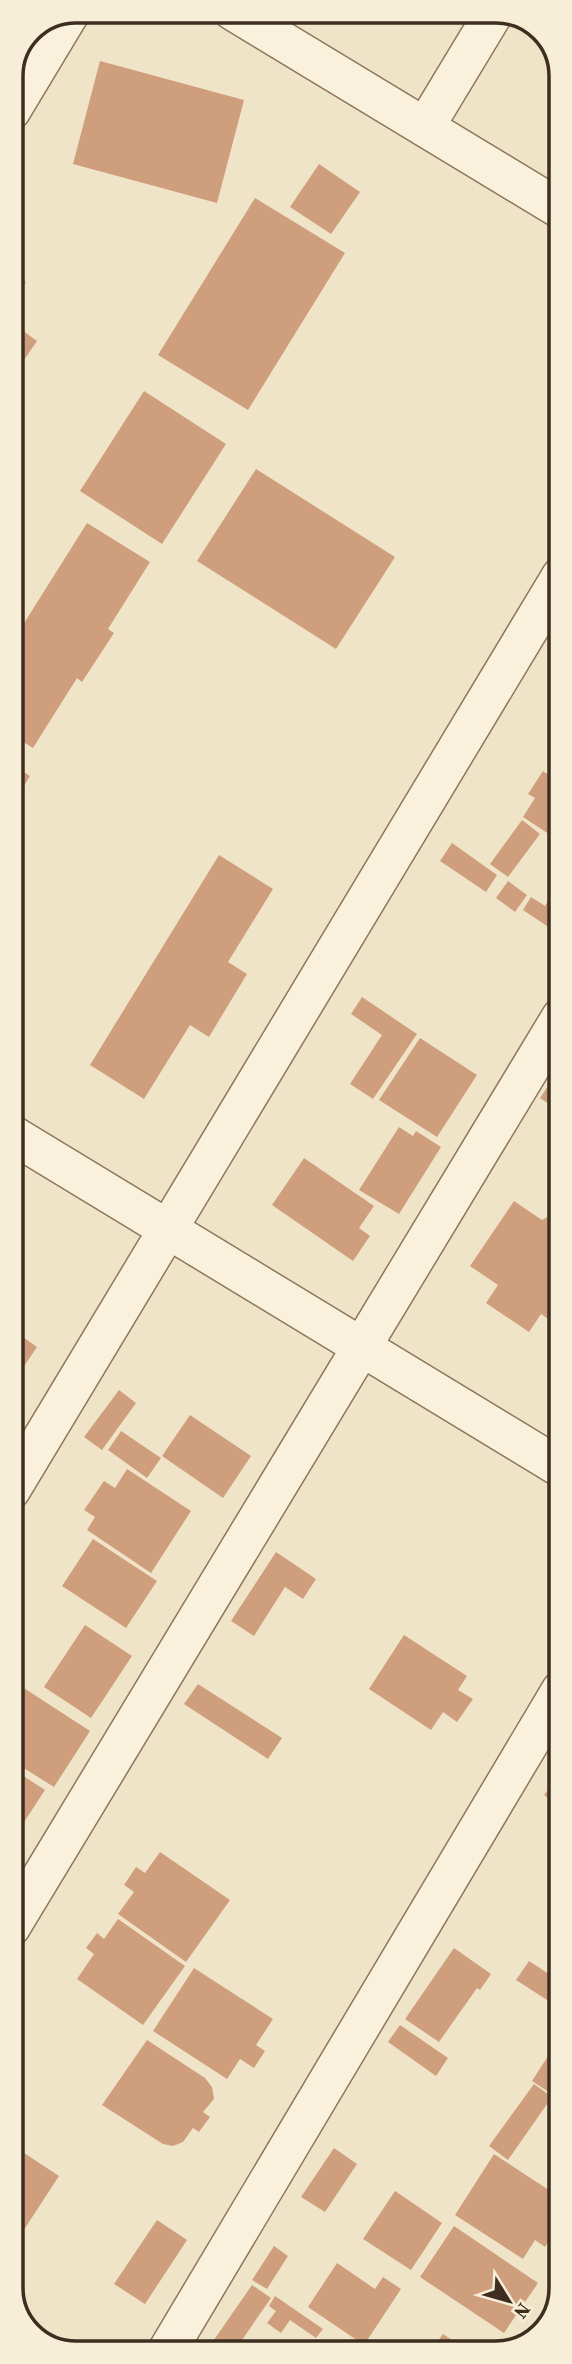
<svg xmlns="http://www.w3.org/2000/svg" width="572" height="2364" font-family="'Source Serif 4',serif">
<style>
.building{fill:#cf9f7d}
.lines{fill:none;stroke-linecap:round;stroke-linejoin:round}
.street-casing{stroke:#8d765c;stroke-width:41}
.street{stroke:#faf1dc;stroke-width:38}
.rim{fill:none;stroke:#3d2e20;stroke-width:3.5}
</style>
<rect width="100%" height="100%" fill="#f0e4c8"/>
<!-- building -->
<g class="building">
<path d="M 100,61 L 244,100 L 217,203 L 73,164 Z"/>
<path d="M 319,164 L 360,192 L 331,234 L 290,207 Z"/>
<path d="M 255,198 L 345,253 L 248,410 L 158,355 Z"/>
<path d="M 11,272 L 26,282 L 11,305 Z"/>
<path d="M 11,322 L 37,341 L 24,360 L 11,351 Z"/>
<path d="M 144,391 L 226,444 L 162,544 L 80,491 Z"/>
<path d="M 256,469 L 395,557 L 336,649 L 197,561 Z"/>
<path d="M 87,523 L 150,562 L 108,629 L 114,633 L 82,682 L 77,678 L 33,748 L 11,734 L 11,644 Z"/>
<path d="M 561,760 L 561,842 L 523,817 L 535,798 L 528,794 L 543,771 L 550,776 Z"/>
<path d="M 11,764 L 30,776 L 11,807 Z"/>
<path d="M 522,820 L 540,834 L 508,877 L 490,864 Z"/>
<path d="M 452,843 L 497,875 L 486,892 L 440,861 Z"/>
<path d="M 219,855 L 273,889 L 228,962 L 247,974 L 209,1037 L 190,1025 L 144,1099 L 90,1065 Z"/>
<path d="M 508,881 L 527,895 L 515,912 L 496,898 Z"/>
<path d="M 561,881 L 561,924 L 556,932 L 523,910 L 531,897 L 545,906 Z"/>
<path d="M 362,997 L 417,1034 L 373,1099 L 350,1084 L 382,1035 L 351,1014 Z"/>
<path d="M 420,1038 L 477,1075 L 437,1137 L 379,1100 Z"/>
<path d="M 556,1074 L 561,1078 L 561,1112 L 540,1098 Z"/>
<path d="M 399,1127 L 413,1136 L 416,1131 L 441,1147 L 399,1214 L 359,1190 Z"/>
<path d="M 304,1158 L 374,1206 L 359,1228 L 370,1236 L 353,1261 L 272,1205 Z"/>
<path d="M 514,1201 L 542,1220 L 551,1215 L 561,1215 L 561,1328 L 541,1314 L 529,1332 L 486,1303 L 498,1285 L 470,1266 Z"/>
<path d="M 13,1330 L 37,1347 L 16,1378 L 20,1380 L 11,1393 Z"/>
<path d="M 119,1390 L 136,1403 L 102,1450 L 84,1437 Z"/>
<path d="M 190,1415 L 251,1456 L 223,1498 L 162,1456 Z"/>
<path d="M 121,1431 L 161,1458 L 147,1478 L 108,1450 Z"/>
<path d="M 127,1469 L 191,1511 L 151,1573 L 87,1530 L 95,1517 L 84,1510 L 104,1481 L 115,1488 Z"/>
<path d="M 93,1539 L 157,1581 L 126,1628 L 62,1586 Z"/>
<path d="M 276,1552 L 316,1579 L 303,1599 L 285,1587 L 254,1636 L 231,1621 Z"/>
<path d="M 85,1625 L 132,1656 L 91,1718 L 44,1687 Z"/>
<path d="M 404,1635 L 467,1676 L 458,1690 L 473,1699 L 457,1722 L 443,1712 L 431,1730 L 369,1689 Z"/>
<path d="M 13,1681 L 90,1731 L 54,1787 L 11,1760 Z"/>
<path d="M 198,1684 L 282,1738 L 268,1759 L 184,1704 Z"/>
<path d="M 11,1768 L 45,1790 L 11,1842 Z"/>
<path d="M 555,1781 L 561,1785 L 561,1808 L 544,1795 Z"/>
<path d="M 160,1852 L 230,1900 L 186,1962 L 118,1914 L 134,1892 L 124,1885 L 136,1867 L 145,1873 Z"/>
<path d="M 118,1919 L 185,1966 L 143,2025 L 77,1979 L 94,1954 L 86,1948 L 97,1933 L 104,1939 Z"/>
<path d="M 454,1948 L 491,1974 L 480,1990 L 477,1988 L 439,2042 L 405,2019 Z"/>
<path d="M 529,1961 L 561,1982 L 561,2009 L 516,1980 Z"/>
<path d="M 194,1968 L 273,2019 L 256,2045 L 265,2051 L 254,2068 L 240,2059 L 227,2079 L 153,2031 Z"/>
<path d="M 400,2025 L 448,2058 L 436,2076 L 388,2042 Z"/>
<path d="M 561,2036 L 561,2100 L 532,2081 Z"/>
<path d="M 147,2040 L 205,2078 L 212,2087 L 214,2099 L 203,2112 L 210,2117 L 199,2132 L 193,2128 L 183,2142 L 173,2146 L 163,2144 L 102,2105 Z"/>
<path d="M 534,2084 L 552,2097 L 508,2160 L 489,2146 Z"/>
<path d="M 12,2145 L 59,2176 L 12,2248 Z"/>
<path d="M 334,2148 L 357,2164 L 325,2212 L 301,2197 Z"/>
<path d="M 494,2154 L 561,2198 L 549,2218 L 559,2224 L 545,2247 L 535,2240 L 523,2259 L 455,2215 Z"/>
<path d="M 395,2191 L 442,2223 L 411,2270 L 363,2239 Z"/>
<path d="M 157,2220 L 187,2240 L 145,2304 L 114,2284 Z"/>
<path d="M 454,2226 L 538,2283 L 504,2333 L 420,2277 Z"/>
<path d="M 274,2246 L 288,2256 L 267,2289 L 252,2280 Z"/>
<path d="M 337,2263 L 375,2289 L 383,2277 L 401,2289 L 364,2345 L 308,2307 Z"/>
<path d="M 252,2285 L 271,2298 L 233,2353 L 217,2353 L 209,2347 Z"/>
<path d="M 275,2296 L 323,2329 L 316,2338 L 290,2320 L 281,2333 L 267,2323 L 276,2311 L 269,2306 Z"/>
<path d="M 443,2334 L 470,2352 L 430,2352 Z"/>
</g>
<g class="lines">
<defs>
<g id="street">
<path d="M 233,11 L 560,209"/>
<path d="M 11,111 L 70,13"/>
<path d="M 425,127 L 495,11"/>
<path d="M 11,1134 L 561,1468"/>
<path d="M 11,1490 L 561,576"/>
<path d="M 11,1927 L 561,1017"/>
<path d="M 166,2353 L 561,1690"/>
</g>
</defs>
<!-- street casing -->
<use href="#street" class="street-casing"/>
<!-- street -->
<use href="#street" class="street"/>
</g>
<!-- crop -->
<path d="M0 0H572V2364H0ZM76 23H496A53 53 0 0 1 549 76V2288A53 53 0 0 1 496 2341H76A53 53 0 0 1 23 2288V76A53 53 0 0 1 76 23Z" fill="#f7eed8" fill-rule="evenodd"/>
<path class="rim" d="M76 23H496A53 53 0 0 1 549 76V2288A53 53 0 0 1 496 2341H76A53 53 0 0 1 23 2288V76A53 53 0 0 1 76 23Z"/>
<!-- north arrow -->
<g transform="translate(509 2301) rotate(127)" stroke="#f7eed8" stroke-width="5" paint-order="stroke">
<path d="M0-5L12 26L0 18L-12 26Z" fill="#3d2e20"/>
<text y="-10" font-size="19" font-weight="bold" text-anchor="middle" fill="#3d2e20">N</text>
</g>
</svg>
